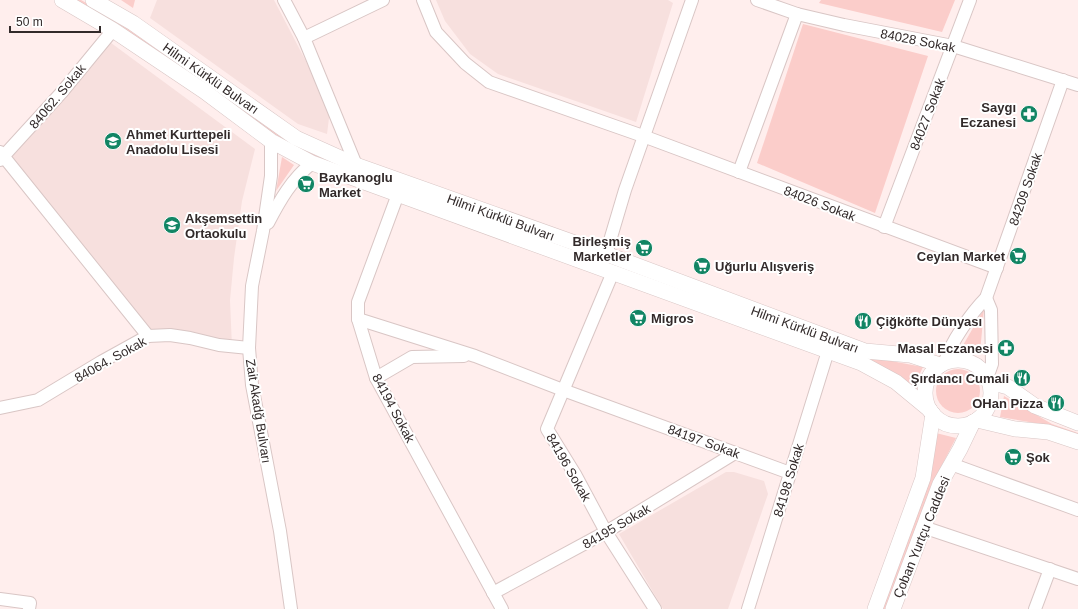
<svg xmlns="http://www.w3.org/2000/svg" width="1078" height="609" font-family="Arial,sans-serif">
<style>
.built{fill:#f7e0de}
.green{fill:#fbcdca}
.lines{fill:none;stroke-linecap:round;stroke-linejoin:round}
.minor-casing{stroke:#d9c6c5;stroke-width:14}
.major-casing{stroke:#d9c6c5;stroke-width:16}
.minor{stroke:#fff;stroke-width:12}
.major{stroke:#fff;stroke-width:15}
.labels{text-anchor:middle;stroke-width:4;stroke-linejoin:round;paint-order:stroke}
.street-label{font-size:13px;fill:#322a2a;stroke:#fff}
.poi-label{font-size:13px;font-weight:bold;fill:#322a2a;stroke:#fff;text-anchor:start}
</style>
<rect width="100%" height="100%" fill="#ffeeed"/>
<!-- built -->
<g class="built">
<path d="M 157,0 L 274,0 L 324,96 L 330,110 L 327,134 L 298,124 L 150,18 Z"/>
<path d="M 436,0 L 668,0 L 673,3 L 636,122 L 498,74 L 470,54 L 445,21 Z"/>
<path d="M 107,40 L 255,149 L 242,201 L 234,258 L 230,300 L 232,347 L 146,333 L 11,158 Z"/>
<path d="M 726,472 L 734,472 L 764,481 L 768,494 L 728,609 L 663,609 L 619,534 Z"/>
</g>
<!-- green -->
<g class="green">
<path d="M 76,0 L 81,0 L 116,20 L 272,129 L 870,357 L 923,367 L 914,386 L 869,361 L 317,158 L 287,143 Z"/>
<path d="M 121,0 L 135,0 L 133,8 Z"/>
<path d="M 821,0 L 955,0 L 942,32 L 819,3 Z"/>
<path d="M 803,24 L 928,56 L 875,213 L 757,163 Z"/>
<path d="M 282,157 L 294,165 L 276,191 Z"/>
<path d="M 984,309 L 980,353 L 962,347 Z"/>
<circle cx="958" cy="391" r="22"/>
<path d="M 1004,396 L 1052,424 L 1078,433 L 1078,435 L 1052,426 L 1000,417 Z"/>
<path d="M 936,433 L 956,438 L 931,486 L 887,609 L 883,609 Z"/>
</g>
<g class="lines">
<defs>
<g id="minor">
<path d="M 284,0 L 304,38 L 356,165"/>
<path d="M 423,0 L 436,32 L 465,63 L 489,82 L 643,136 L 997,268"/>
<path d="M 757,0 L 797,14 L 844,25 L 953,46 L 1078,85"/>
<path d="M 304,38 L 383,0"/>
<path d="M 271,141 L 271,176 L 263,231 L 252,286 L 249,348 L 252,385 L 280,531 L 291,609"/>
<path d="M 0,152 L 148,336"/>
<path d="M 0,160 L 62,92 L 113,30"/>
<path d="M 739,172 L 797,14"/>
<path d="M 398,194 L 358,302 L 358,319 L 376,378 L 502,609"/>
<path d="M 268,223 C 280,200 292,179 312,163"/>
<path d="M 884,227 L 970,0"/>
<path d="M 606,254 L 625,190 L 692,0"/>
<path d="M 613,272 L 547,429 L 576,476 L 606,532 L 655,609"/>
<path d="M 986,298 L 991,310 L 992,364 L 987,378"/>
<path d="M 358,319 L 475,356 L 563,390 L 790,473 L 735,453 L 606,532 L 493,593"/>
<path d="M 945,362 C 950,343 972,312 986,298 L 1063,80"/>
<path d="M 376,378 L 412,357 L 464,356"/>
<path d="M 0,408 L 38,400 L 101,362 L 148,336 L 170,335 L 190,338 L 219,345 L 249,348"/>
<path d="M 951,464 L 1078,510"/>
<path d="M 923,527 L 1078,579"/>
<path d="M 0,599 L 30,603 L 29,609"/>
<path d="M 748,609 L 828,351"/>
<path d="M 1035,609 L 1050,569"/>
</g>
<g id="major">
<path d="M 62,0 L 113,30 L 204,91 L 271,141 L 312,163 L 861,363 L 896,382 L 930,410"/>
<path d="M 93,0 L 133,23 L 296,138 L 356,165 L 606,254 L 865,351 L 910,355 L 940,365"/>
<circle cx="958" cy="393" r="33"/>
<path d="M 990,382 L 1008,387 L 1035,406 L 1078,423"/>
<path d="M 977,420 L 1015,429 L 1048,432 L 1078,442"/>
<path d="M 875,609 L 923,478 L 933,414"/>
<path d="M 893,609 L 940,484 L 960,449 L 973,422"/>
</g>
</defs>
<!-- minor casing -->
<use href="#minor" class="minor-casing"/>
<!-- major casing -->
<use href="#major" class="major-casing"/>
<!-- minor -->
<use href="#minor" class="minor"/>
<!-- major -->
<use href="#major" class="major"/>
</g>
<!-- icons -->
<defs>
<symbol id="pharmacy-disc" viewBox="-11 -11 22 22"><circle r="9.5" fill="#128564" stroke="#fff"/><path d="M-2-6h4v4h4v4h-4v4h-4v-4h-4v-4h4Z" fill="#fff"/></symbol>
<symbol id="school-disc" viewBox="-11 -11 22 22"><circle r="9.5" fill="#128564" stroke="#fff"/><path d="M0-5L7-2L0 1L-7-2ZM-4 1L0 2.5L4 1V4Q0 6-4 4Z" fill="#fff"/></symbol>
<symbol id="supermarket-disc" viewBox="-11 -11 22 22"><circle r="9.5" fill="#128564" stroke="#fff"/><path d="M-6-5.5h2.5l.6 2H6L4.5 2H-2.5L-4.4-4H-6ZM-1.5 3.2a1.3 1.3 0 1 0 .1 0ZM3 3.2a1.3 1.3 0 1 0 .1 0Z" fill="#fff"/></symbol>
<symbol id="restaurant-disc" viewBox="-11 -11 22 22"><circle r="9.5" fill="#128564" stroke="#fff"/><path d="M-5-6h1v4h1v-4h1v4h1v-4h1v5L-1.5 .5V6h-2V.5L-5-1ZM5-6V6H3V1.5H1.5Q1.5-4 5-6Z" fill="#fff"/></symbol>
</defs>
<g fill-rule="evenodd">
<use href="#pharmacy-disc" x="1019" y="104" width="20" height="20"/>
<use href="#school-disc" x="103" y="131" width="20" height="20"/>
<use href="#supermarket-disc" x="296" y="174" width="20" height="20"/>
<use href="#school-disc" x="162" y="215" width="20" height="20"/>
<use href="#supermarket-disc" x="634" y="238" width="20" height="20"/>
<use href="#supermarket-disc" x="1008" y="246" width="20" height="20"/>
<use href="#supermarket-disc" x="692" y="256" width="20" height="20"/>
<use href="#supermarket-disc" x="628" y="308" width="20" height="20"/>
<use href="#restaurant-disc" x="853" y="311" width="20" height="20"/>
<use href="#pharmacy-disc" x="996" y="338" width="20" height="20"/>
<use href="#restaurant-disc" x="1012" y="368" width="20" height="20"/>
<use href="#restaurant-disc" x="1046" y="393" width="20" height="20"/>
<use href="#supermarket-disc" x="1003" y="447" width="20" height="20"/>
</g>
<g class="labels">
<!-- street labels -->
<g class="street-label">
<text transform="translate(918 40) rotate(11)" y="5">84028 Sokak</text>
<text transform="translate(211 78) rotate(35)" y="5">Hilmi Kürklü Bulvarı</text>
<text transform="translate(57 96) rotate(-50)" y="5">84062. Sokak</text>
<text transform="translate(927 114) rotate(-69)" y="5">84027 Sokak</text>
<text transform="translate(1025 189) rotate(-71)" y="5">84209 Sokak</text>
<text transform="translate(820 203) rotate(21)" y="5">84026 Sokak</text>
<text transform="translate(501 217) rotate(20)" y="5">Hilmi Kürklü Bulvarı</text>
<text transform="translate(805 329) rotate(20)" y="5">Hilmi Kürklü Bulvarı</text>
<text transform="translate(110 359) rotate(-29)" y="5">84064. Sokak</text>
<text transform="translate(394 408) rotate(62)" y="5">84194 Sokak</text>
<text transform="translate(259 411) rotate(81)" y="5">Zait Akadğ Bulvarı</text>
<text transform="translate(704 441) rotate(20)" y="5">84197 Sokak</text>
<text transform="translate(569 467) rotate(60)" y="5">84196 Sokak</text>
<text transform="translate(788 480) rotate(-73)" y="5">84198 Sokak</text>
<text transform="translate(616 526) rotate(-30)" y="5">84195 Sokak</text>
<text transform="translate(921 537) rotate(-68)" y="5">Çoban Yurtçu Caddesi</text>
</g>
<!-- poi labels -->
<g class="poi-label">
<text x="1016" y="112" text-anchor="end">Saygı<tspan x="1016" dy="15">Eczanesi</tspan></text>
<text x="126" y="139">Ahmet Kurttepeli<tspan x="126" dy="15">Anadolu Lisesi</tspan></text>
<text x="319" y="182">Baykanoglu<tspan x="319" dy="15">Market</tspan></text>
<text x="185" y="223">Akşemsettin<tspan x="185" dy="15">Ortaokulu</tspan></text>
<text x="631" y="246" text-anchor="end">Birleşmiş<tspan x="631" dy="15">Marketler</tspan></text>
<text x="1005" y="261" text-anchor="end">Ceylan Market</text>
<text x="715" y="271">Uğurlu Alışveriş</text>
<text x="651" y="323">Migros</text>
<text x="876" y="326">Çiğköfte Dünyası</text>
<text x="993" y="353" text-anchor="end">Masal Eczanesi</text>
<text x="1009" y="383" text-anchor="end">Şırdancı Cumali</text>
<text x="1043" y="408" text-anchor="end">OHan Pizza</text>
<text x="1026" y="462">Şok</text>
</g>
</g>
<!-- scale -->
<path d="M10 26v6h90v-6" fill="none" stroke="#322a2a" stroke-width="2"/>
<text x="16" y="26" font-size="12" fill="#322a2a" stroke="#ffffff" stroke-width="3" paint-order="stroke">50 m</text>
</svg>
